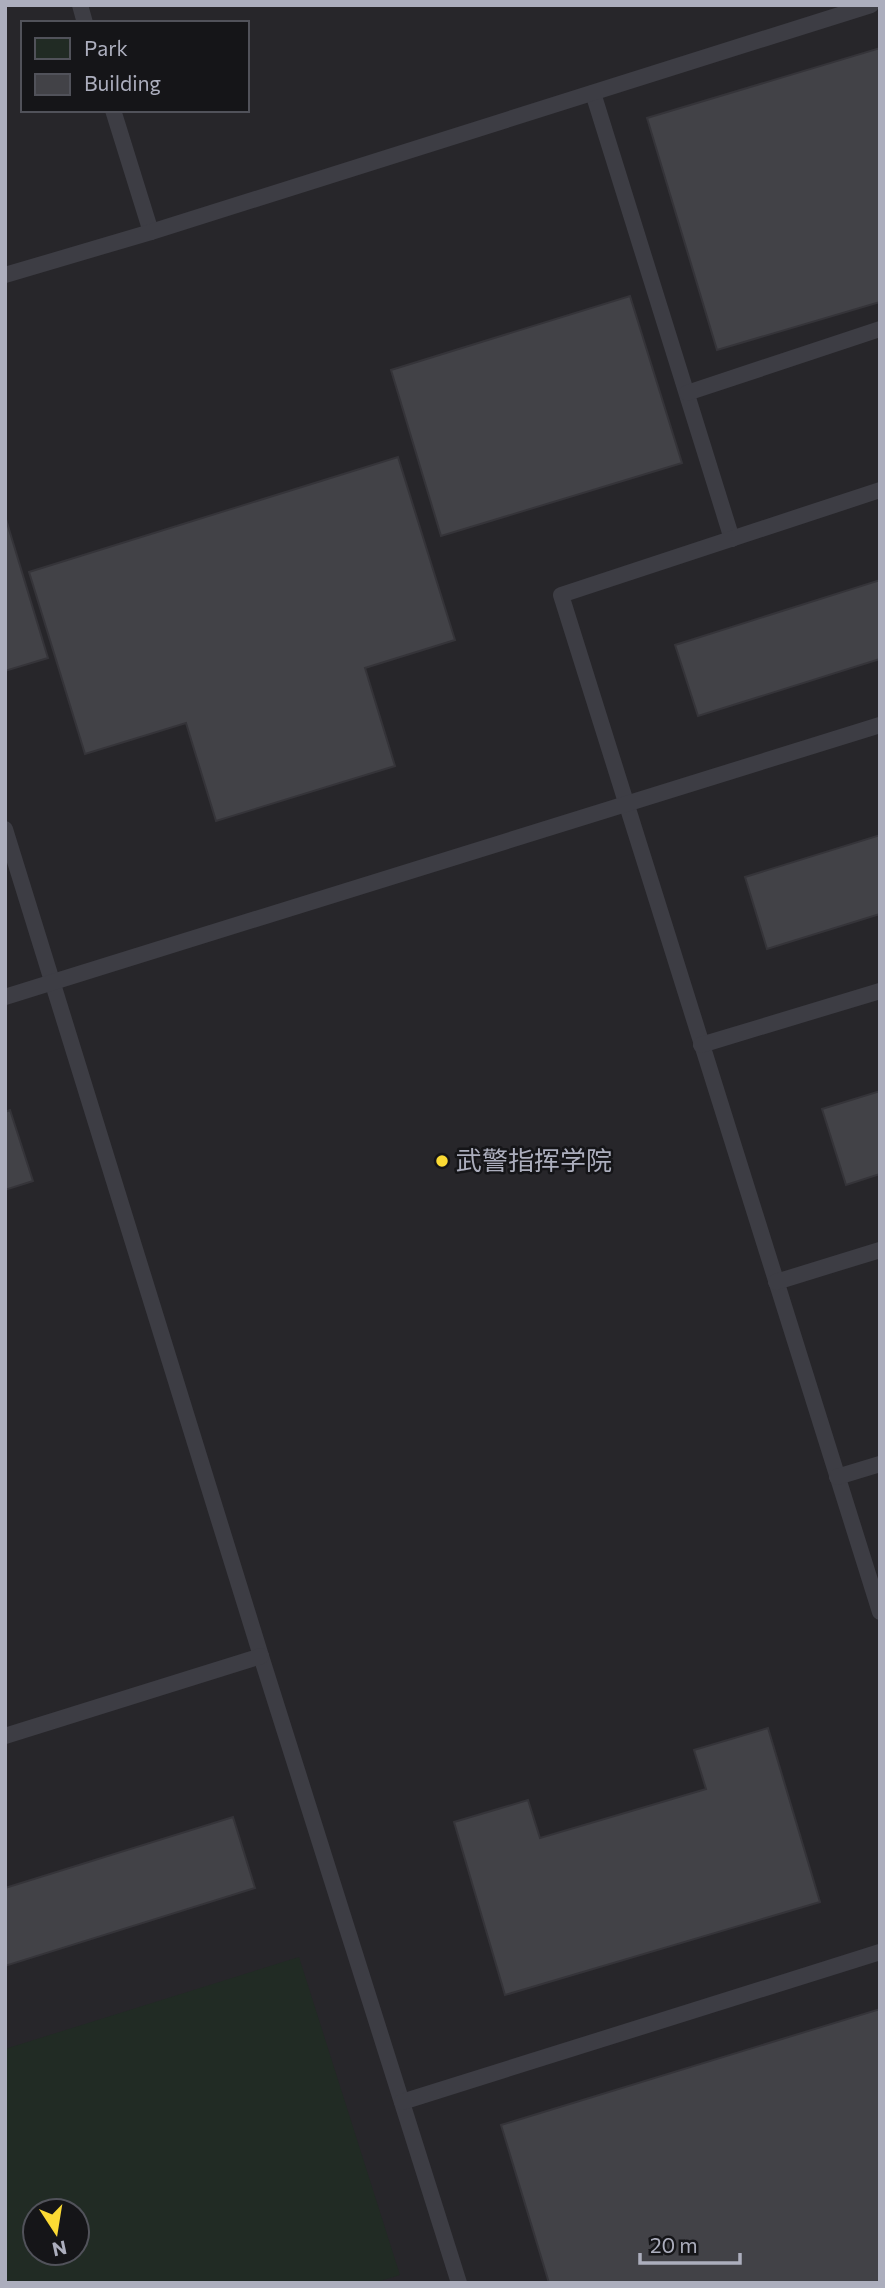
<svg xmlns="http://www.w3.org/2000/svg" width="885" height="2288" font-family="Commissioner,'Noto Sans SC',sans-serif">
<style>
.built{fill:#27262a;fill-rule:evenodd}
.green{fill:#212b24;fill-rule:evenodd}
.building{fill:#424247;stroke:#353439;stroke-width:2}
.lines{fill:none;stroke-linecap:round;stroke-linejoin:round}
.service{stroke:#3d3d44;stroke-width:16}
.poi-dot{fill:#fbda34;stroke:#151518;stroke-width:2.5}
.labels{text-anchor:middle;stroke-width:5;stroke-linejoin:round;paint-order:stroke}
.poi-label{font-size:26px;fill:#acaebd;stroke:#151518;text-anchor:start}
</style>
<rect width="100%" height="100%" fill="#1a1a1d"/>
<!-- built -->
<path class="built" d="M 5,5 L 880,5 L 880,2283 L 5,2283 ZM 23,23 L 247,23 L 247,110 L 23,110 ZM 35,2211 L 77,2211 L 77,2253 L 35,2253 Z"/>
<!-- green -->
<path class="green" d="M 299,1957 L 400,2275 L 374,2283 L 5,2283 L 5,2049 ZM 35,2211 L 77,2211 L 77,2253 L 35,2253 Z"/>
<!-- building -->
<g class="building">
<path d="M 880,48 L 880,302 L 717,350 L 647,118 Z"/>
<path d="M 630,296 L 682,463 L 441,536 L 391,370 Z"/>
<path d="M 398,457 L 455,640 L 365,668 L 395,766 L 216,821 L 186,723 L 85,754 L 29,572 Z"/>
<path d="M 5,516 L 48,658 L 5,671 Z"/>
<path d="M 880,580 L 880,659 L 698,716 L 675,645 Z"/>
<path d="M 880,835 L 880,914 L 767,949 L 745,877 Z"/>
<path d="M 880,1091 L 880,1174 L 846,1185 L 822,1109 Z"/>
<path d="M 10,1110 L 33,1181 L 5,1190 L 5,1112 Z"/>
<path d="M 768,1728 L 820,1902 L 505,1995 L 454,1822 L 528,1800 L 540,1838 L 706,1789 L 694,1750 Z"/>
<path d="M 233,1817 L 255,1888 L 5,1966 L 5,1888 Z"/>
<path d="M 880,2009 L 880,2283 L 549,2283 L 501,2125 Z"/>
</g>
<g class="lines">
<!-- service -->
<g class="service">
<path d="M 80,5 L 85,23"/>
<path d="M 593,93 L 732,539"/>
<path d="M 113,110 L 151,232"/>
<path d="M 5,275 L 151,232 L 871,5"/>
<path d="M 687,393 L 880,329"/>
<path d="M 880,490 L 561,595 L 880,1612"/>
<path d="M 5,829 L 261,1656 L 459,2283"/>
<path d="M 5,997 L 880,725"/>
<path d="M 701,1045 L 880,991"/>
<path d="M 776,1282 L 880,1250"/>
<path d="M 837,1477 L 880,1464"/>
<path d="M 5,1736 L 261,1656"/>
<path d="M 402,2102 L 880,1952"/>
</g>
</g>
<!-- markers -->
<circle class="poi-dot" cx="442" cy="1161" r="7"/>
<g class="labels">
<!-- poi labels -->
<g class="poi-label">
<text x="456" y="1170">武警指挥学院</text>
</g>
</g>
<!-- border -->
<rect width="885" height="2288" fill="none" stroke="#acaebd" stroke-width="14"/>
<!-- legend -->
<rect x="21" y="21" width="228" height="91" fill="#151518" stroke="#51525a" stroke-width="2"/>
<rect x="35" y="38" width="35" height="21" fill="#212b24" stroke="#51525a" stroke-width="2"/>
<text x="84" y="56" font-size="21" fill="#acaebd">Park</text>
<rect x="35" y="74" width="35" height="21" fill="#424247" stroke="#51525a" stroke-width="2"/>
<text x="84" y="91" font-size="21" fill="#acaebd">Building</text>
<!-- north arrow -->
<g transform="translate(56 2232) rotate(168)"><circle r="33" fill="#151518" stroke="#51525a" stroke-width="2"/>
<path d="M0-5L12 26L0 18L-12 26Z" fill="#fbda34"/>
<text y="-10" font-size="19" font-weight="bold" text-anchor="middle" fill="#acaebd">N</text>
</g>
<!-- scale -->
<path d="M640 2253v10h100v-10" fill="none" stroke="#acaebd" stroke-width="3.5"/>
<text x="650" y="2253" font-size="21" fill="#acaebd" stroke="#151518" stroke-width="5" paint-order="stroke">20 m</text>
</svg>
